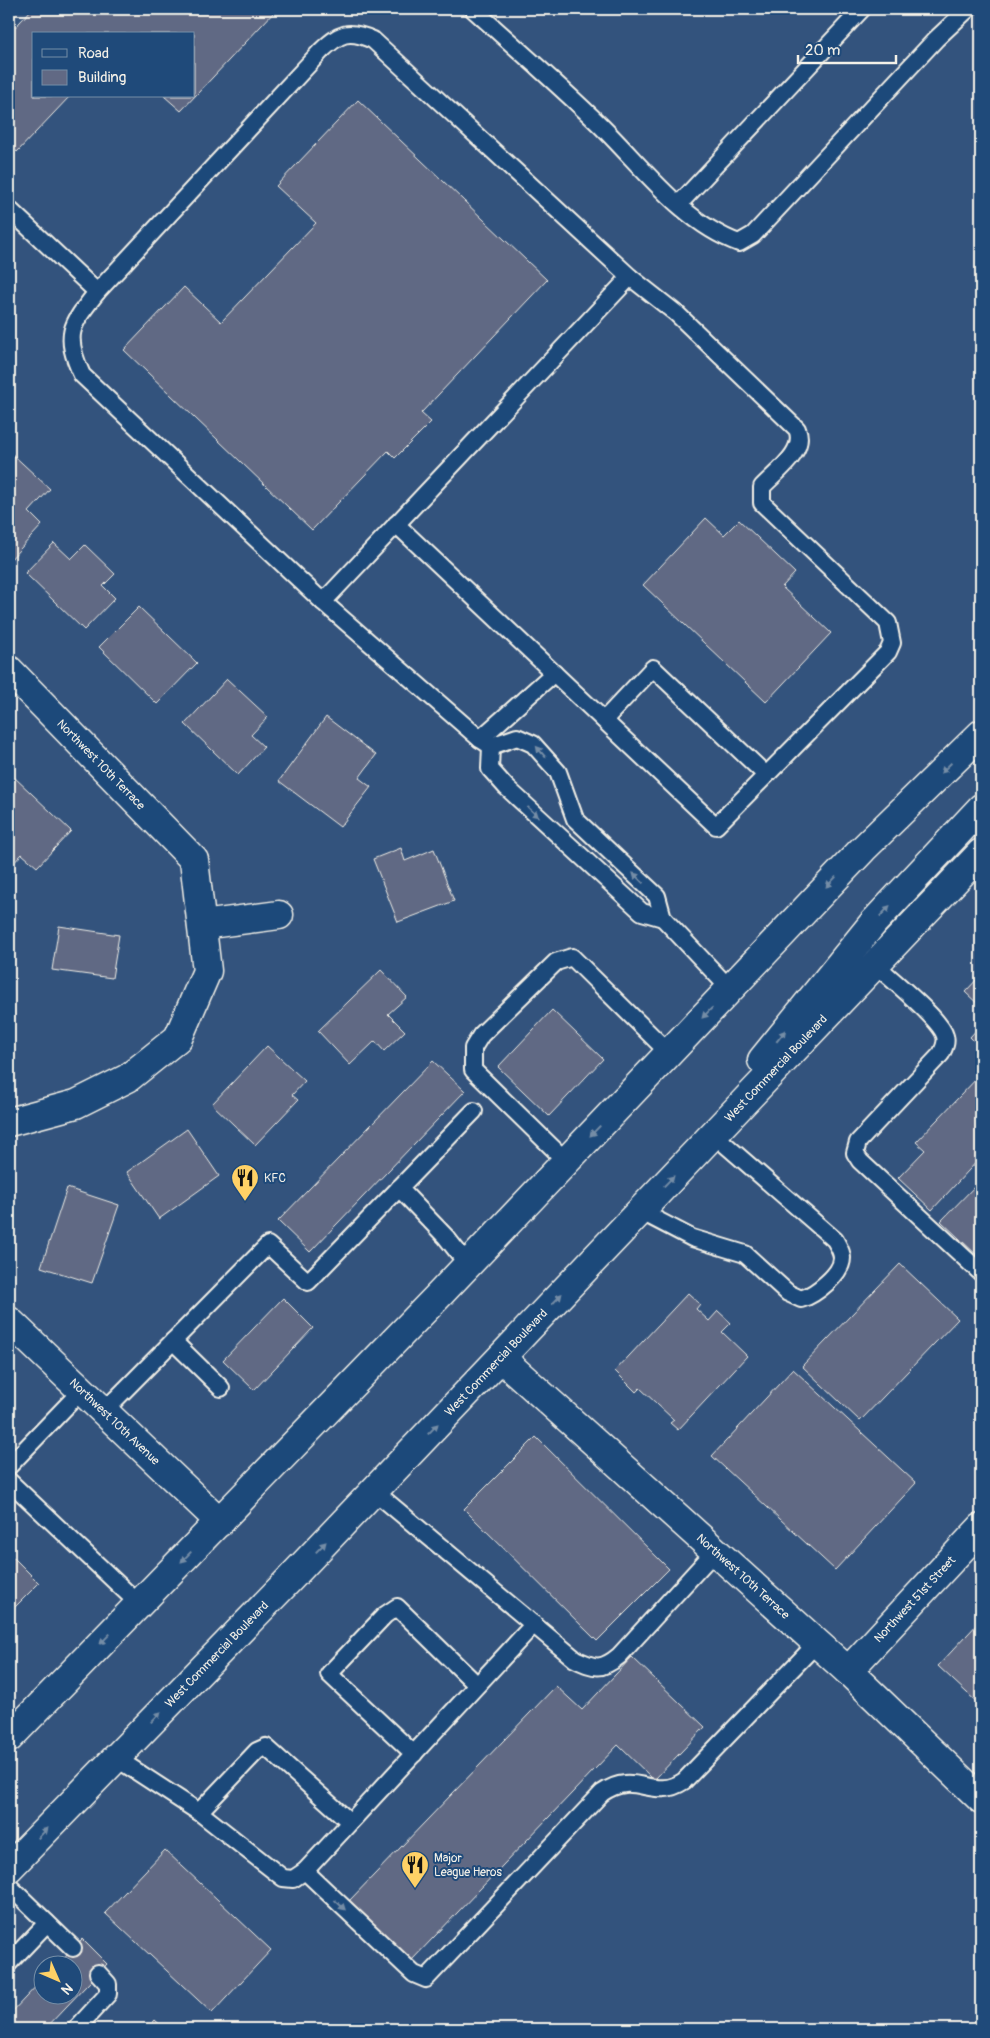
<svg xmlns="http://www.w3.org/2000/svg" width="990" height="2038" font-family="Pangolin,sans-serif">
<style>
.building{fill:#616984;stroke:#f4f1e8}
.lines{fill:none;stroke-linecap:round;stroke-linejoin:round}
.lane-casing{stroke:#f4f1e8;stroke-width:20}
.street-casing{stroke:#f4f1e8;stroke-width:31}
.highway-casing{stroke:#f4f1e8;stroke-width:31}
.lane{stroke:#1f4a7a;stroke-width:16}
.street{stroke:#1f4a7a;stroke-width:28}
.highway{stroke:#1f4a7a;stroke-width:28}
.oneway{fill:#748da6}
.labels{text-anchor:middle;stroke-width:4;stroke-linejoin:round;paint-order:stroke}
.street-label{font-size:12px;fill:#f4f1e8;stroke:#1f4a7a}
.poi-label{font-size:12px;fill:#f4f1e8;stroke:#1f4a7a;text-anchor:start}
</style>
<rect width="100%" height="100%" fill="#33537d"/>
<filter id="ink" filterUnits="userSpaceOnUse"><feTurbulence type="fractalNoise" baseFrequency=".02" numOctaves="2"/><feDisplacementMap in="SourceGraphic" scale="10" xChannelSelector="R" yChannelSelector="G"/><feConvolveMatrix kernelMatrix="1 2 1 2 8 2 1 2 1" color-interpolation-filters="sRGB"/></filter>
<g filter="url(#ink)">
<!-- building -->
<g class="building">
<path d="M 32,9 L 277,9 L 181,111 L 164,96 L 194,96 L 194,34 L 34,34 L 34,96 L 70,96 L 17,152 L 9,144 L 9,34 Z"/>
<path d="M 358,100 L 547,280 L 421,413 L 431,422 L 395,458 L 388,451 L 312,530 L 124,350 L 184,287 L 221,322 L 316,223 L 276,186 Z"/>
<path d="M 9,451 L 50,489 L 29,512 L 42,525 L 9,561 Z"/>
<path d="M 706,518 L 724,535 L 739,520 L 795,573 L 782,587 L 831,633 L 766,702 L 643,585 Z"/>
<path d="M 54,543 L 71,559 L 85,545 L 115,574 L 103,586 L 115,598 L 84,630 L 25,573 Z"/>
<path d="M 139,607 L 197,663 L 157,704 L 99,647 Z"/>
<path d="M 227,679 L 268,717 L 251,735 L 264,747 L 238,775 L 185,724 Z"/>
<path d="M 326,717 L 376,755 L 359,778 L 371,787 L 340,827 L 279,781 Z"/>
<path d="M 13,776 L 71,831 L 37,867 L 22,854 L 9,868 L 9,780 Z"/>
<path d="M 401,848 L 405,861 L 434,849 L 454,901 L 398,922 L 373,859 Z"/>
<path d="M 59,926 L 119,935 L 112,978 L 52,970 Z"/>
<path d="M 381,970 L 407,997 L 388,1014 L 405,1031 L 384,1051 L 375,1041 L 350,1065 L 318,1031 Z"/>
<path d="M 981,975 L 981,1007 L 965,992 Z"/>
<path d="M 552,1010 L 603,1059 L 549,1116 L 498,1067 Z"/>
<path d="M 981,1025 L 981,1048 L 970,1037 Z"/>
<path d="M 267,1046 L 305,1081 L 292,1095 L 298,1100 L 255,1145 L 212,1104 Z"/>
<path d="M 433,1061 L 465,1091 L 310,1252 L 278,1221 Z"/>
<path d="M 981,1074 L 981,1157 L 932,1210 L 898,1178 L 925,1150 L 916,1142 Z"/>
<path d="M 187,1129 L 219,1176 L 159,1219 L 127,1172 Z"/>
<path d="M 981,1180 L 981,1259 L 941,1221 Z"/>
<path d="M 67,1188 L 119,1205 L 92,1283 L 41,1267 Z"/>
<path d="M 900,1264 L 958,1319 L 860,1421 L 802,1366 Z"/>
<path d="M 688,1293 L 700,1304 L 696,1309 L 709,1321 L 718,1311 L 731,1323 L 722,1332 L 747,1356 L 678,1430 L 670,1423 L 674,1420 L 640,1388 L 636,1392 L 615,1371 Z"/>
<path d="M 283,1298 L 313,1328 L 254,1390 L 223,1360 Z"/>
<path d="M 793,1369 L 916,1483 L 835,1570 L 712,1456 Z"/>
<path d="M 536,1437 L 669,1569 L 597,1641 L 464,1509 Z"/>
<path d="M 9,1553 L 39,1583 L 9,1613 Z"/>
<path d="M 981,1620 L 981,1706 L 938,1666 Z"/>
<path d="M 632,1657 L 705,1727 L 654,1780 L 618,1745 L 411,1961 L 349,1901 L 556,1686 L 582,1710 Z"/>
<path d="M 165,1850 L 271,1950 L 212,2013 L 105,1913 Z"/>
<path d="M 82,1939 L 107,1964 L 45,2029 L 9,2029 L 9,2015 L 42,1980 L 42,1996 L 72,1996 L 72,1966 L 57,1966 Z"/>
<path d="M 155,2020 L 165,2029 L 147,2029 Z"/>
</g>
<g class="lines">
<defs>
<g id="lane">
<path d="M 473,9 C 515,47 559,85 600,125 C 642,166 683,223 739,243 L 753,235 L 936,39 L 968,9"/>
<path d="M 679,204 L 862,9"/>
<path d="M 9,209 L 97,292 L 321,51 C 340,33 348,29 373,40 L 630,277 L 323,602"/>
<path d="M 97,292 C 71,325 63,334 82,375 L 323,602 L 480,739 L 491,746"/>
<path d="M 396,524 L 716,826 L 888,652 L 892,643 L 888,623 L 762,503 L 762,487 C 776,472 807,451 797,429 L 677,314 L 630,277"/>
<path d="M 604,720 L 653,668 L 766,775"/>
<path d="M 480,739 L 554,673"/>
<path d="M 491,746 L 517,737 L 533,744 L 558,772 L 575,819 L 657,896 L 663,918 L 730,989"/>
<path d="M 491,746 L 490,769 L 506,787 L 642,912 L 663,918"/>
<path d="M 875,964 C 889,978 941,1019 945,1036 C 947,1043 944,1048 941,1054 L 858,1142 L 855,1153 L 860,1161 L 981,1273"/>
<path d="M 566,1161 L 473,1070 L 473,1048 L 481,1035 L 556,962 L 572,957 L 669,1053"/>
<path d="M 399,1188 L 446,1237 L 468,1265"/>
<path d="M 640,1211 L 692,1238 L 745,1254 L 788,1293 L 801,1299 C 815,1295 842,1274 842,1258 C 842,1251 838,1246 835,1240 L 713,1134"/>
<path d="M 173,1341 L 221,1388"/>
<path d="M 103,1412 L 268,1245 L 308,1282 L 474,1111"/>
<path d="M 9,1466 L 81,1391"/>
<path d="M 9,1481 L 139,1604"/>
<path d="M 374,1491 L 575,1659 C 595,1668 601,1671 619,1656 L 715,1551"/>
<path d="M 414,1754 L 329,1674 L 385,1615 L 397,1607 L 477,1685"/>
<path d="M 116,1758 L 199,1812 L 283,1878 L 293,1879 L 305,1871 L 534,1624"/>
<path d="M 199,1812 L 257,1751 L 266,1747 L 350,1822"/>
<path d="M 305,1871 L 414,1974 L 426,1979 L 602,1793 C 636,1769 652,1802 684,1781 L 817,1643"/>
<path d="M 9,1886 L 73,1948"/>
<path d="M 9,1963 L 47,1923"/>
<path d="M 76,2029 L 108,1994 L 108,1984 L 98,1973"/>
</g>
<g id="street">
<path id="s1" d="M 9,670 L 194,860 L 207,971 L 178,1038 L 128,1078 L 76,1104 L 9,1122"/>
<path d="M 202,925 L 279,915"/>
<path id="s2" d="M 9,1321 L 220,1522"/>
<path id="s3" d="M 501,1358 L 848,1671 L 981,1799"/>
<path id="s4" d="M 848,1671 L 981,1528"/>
</g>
<g id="highway">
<path d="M 762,1060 L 874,922 L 981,808"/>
<path d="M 9,1738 L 441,1293 L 863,849 L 981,734"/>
<path id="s5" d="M 9,1868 L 287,1582 L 981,853"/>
</g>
</defs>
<!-- lane casing -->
<use href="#lane" class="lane-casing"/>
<!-- street casing -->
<use href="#street" class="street-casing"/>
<!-- highway casing -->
<use href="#highway" class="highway-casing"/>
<!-- lane -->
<use href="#lane" class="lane"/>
<!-- street -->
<use href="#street" class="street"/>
<!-- highway -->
<use href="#highway" class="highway"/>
</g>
<!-- one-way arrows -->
<defs><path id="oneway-solid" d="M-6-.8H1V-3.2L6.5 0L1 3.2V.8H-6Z" transform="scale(1.25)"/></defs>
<g class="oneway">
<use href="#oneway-solid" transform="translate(541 752) rotate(-131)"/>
<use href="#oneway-solid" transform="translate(946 768) rotate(136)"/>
<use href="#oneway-solid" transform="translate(533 812) rotate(43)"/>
<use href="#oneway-solid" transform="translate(638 878) rotate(-136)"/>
<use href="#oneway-solid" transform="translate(831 882) rotate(134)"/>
<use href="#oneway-solid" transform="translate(885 911) rotate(-47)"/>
<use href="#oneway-solid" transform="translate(707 1013) rotate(134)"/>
<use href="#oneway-solid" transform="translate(781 1036) rotate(-52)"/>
<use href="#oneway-solid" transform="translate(595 1131) rotate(134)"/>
<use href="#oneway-solid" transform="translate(669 1181) rotate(-46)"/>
<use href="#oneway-solid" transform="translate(557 1299) rotate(-47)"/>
<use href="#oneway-solid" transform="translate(433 1429) rotate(-46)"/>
<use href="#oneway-solid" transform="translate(321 1547) rotate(-46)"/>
<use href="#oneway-solid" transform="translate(186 1557) rotate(134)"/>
<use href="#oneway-solid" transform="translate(105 1639) rotate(134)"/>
<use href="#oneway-solid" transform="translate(156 1717) rotate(-46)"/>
<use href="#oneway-solid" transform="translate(43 1833) rotate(-46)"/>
<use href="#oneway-solid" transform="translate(340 1905) rotate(43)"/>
</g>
</g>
<!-- icons -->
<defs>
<symbol id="restaurant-pin" viewBox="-11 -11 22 30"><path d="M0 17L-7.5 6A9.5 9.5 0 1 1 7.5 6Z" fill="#ffd166" stroke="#1f4a7a"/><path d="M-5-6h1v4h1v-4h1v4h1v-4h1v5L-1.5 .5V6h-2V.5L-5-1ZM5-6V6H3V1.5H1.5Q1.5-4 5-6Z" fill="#111"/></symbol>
</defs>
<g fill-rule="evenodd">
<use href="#restaurant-pin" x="229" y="1162" width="32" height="43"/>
<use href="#restaurant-pin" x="399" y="1849" width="32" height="43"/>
</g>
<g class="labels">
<!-- street labels -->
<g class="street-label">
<text dy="4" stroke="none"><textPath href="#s1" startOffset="132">Northwest 10th Terrace</textPath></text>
<text dy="4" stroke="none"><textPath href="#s5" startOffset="1108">West Commercial Boulevard</textPath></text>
<text dy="4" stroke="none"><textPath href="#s5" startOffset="702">West Commercial Boulevard</textPath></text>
<text dy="4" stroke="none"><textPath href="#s2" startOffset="146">Northwest 10th Avenue</textPath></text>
<text dy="4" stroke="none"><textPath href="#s3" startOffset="326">Northwest 10th Terrace</textPath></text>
<text dy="4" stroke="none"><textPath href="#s4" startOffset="98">Northwest 51st Street</textPath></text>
<text dy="4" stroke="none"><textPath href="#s5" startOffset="298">West Commercial Boulevard</textPath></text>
</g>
<!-- poi labels -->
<g class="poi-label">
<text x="264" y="1182">KFC</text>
<text x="434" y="1862">Major<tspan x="434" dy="14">League Heros</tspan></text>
</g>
</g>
<!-- margin -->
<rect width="990" height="2038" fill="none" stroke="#1f4a7a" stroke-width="30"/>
<rect x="15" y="15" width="960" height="2008" fill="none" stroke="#f4f1e8" stroke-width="2" filter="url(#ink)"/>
<!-- legend -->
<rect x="32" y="32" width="162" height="65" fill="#1f4a7a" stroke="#748da6"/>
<rect x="42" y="49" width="25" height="8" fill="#1f4a7a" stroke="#748da6"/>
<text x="78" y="58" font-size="15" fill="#f4f1e8">Road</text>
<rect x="42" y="70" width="25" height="15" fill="#616984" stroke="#748da6"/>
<text x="78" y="82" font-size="15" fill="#f4f1e8">Building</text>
<!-- north arrow -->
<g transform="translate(58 1980) rotate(135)"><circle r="24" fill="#1f4a7a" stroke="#748da6"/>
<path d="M0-4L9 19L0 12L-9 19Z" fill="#ffd166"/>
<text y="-8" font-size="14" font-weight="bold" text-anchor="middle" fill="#f4f1e8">N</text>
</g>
<!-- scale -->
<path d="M798 55v8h98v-8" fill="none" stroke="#f4f1e8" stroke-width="2.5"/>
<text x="805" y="55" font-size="15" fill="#f4f1e8" stroke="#1f4a7a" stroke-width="4" paint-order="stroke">20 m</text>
</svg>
